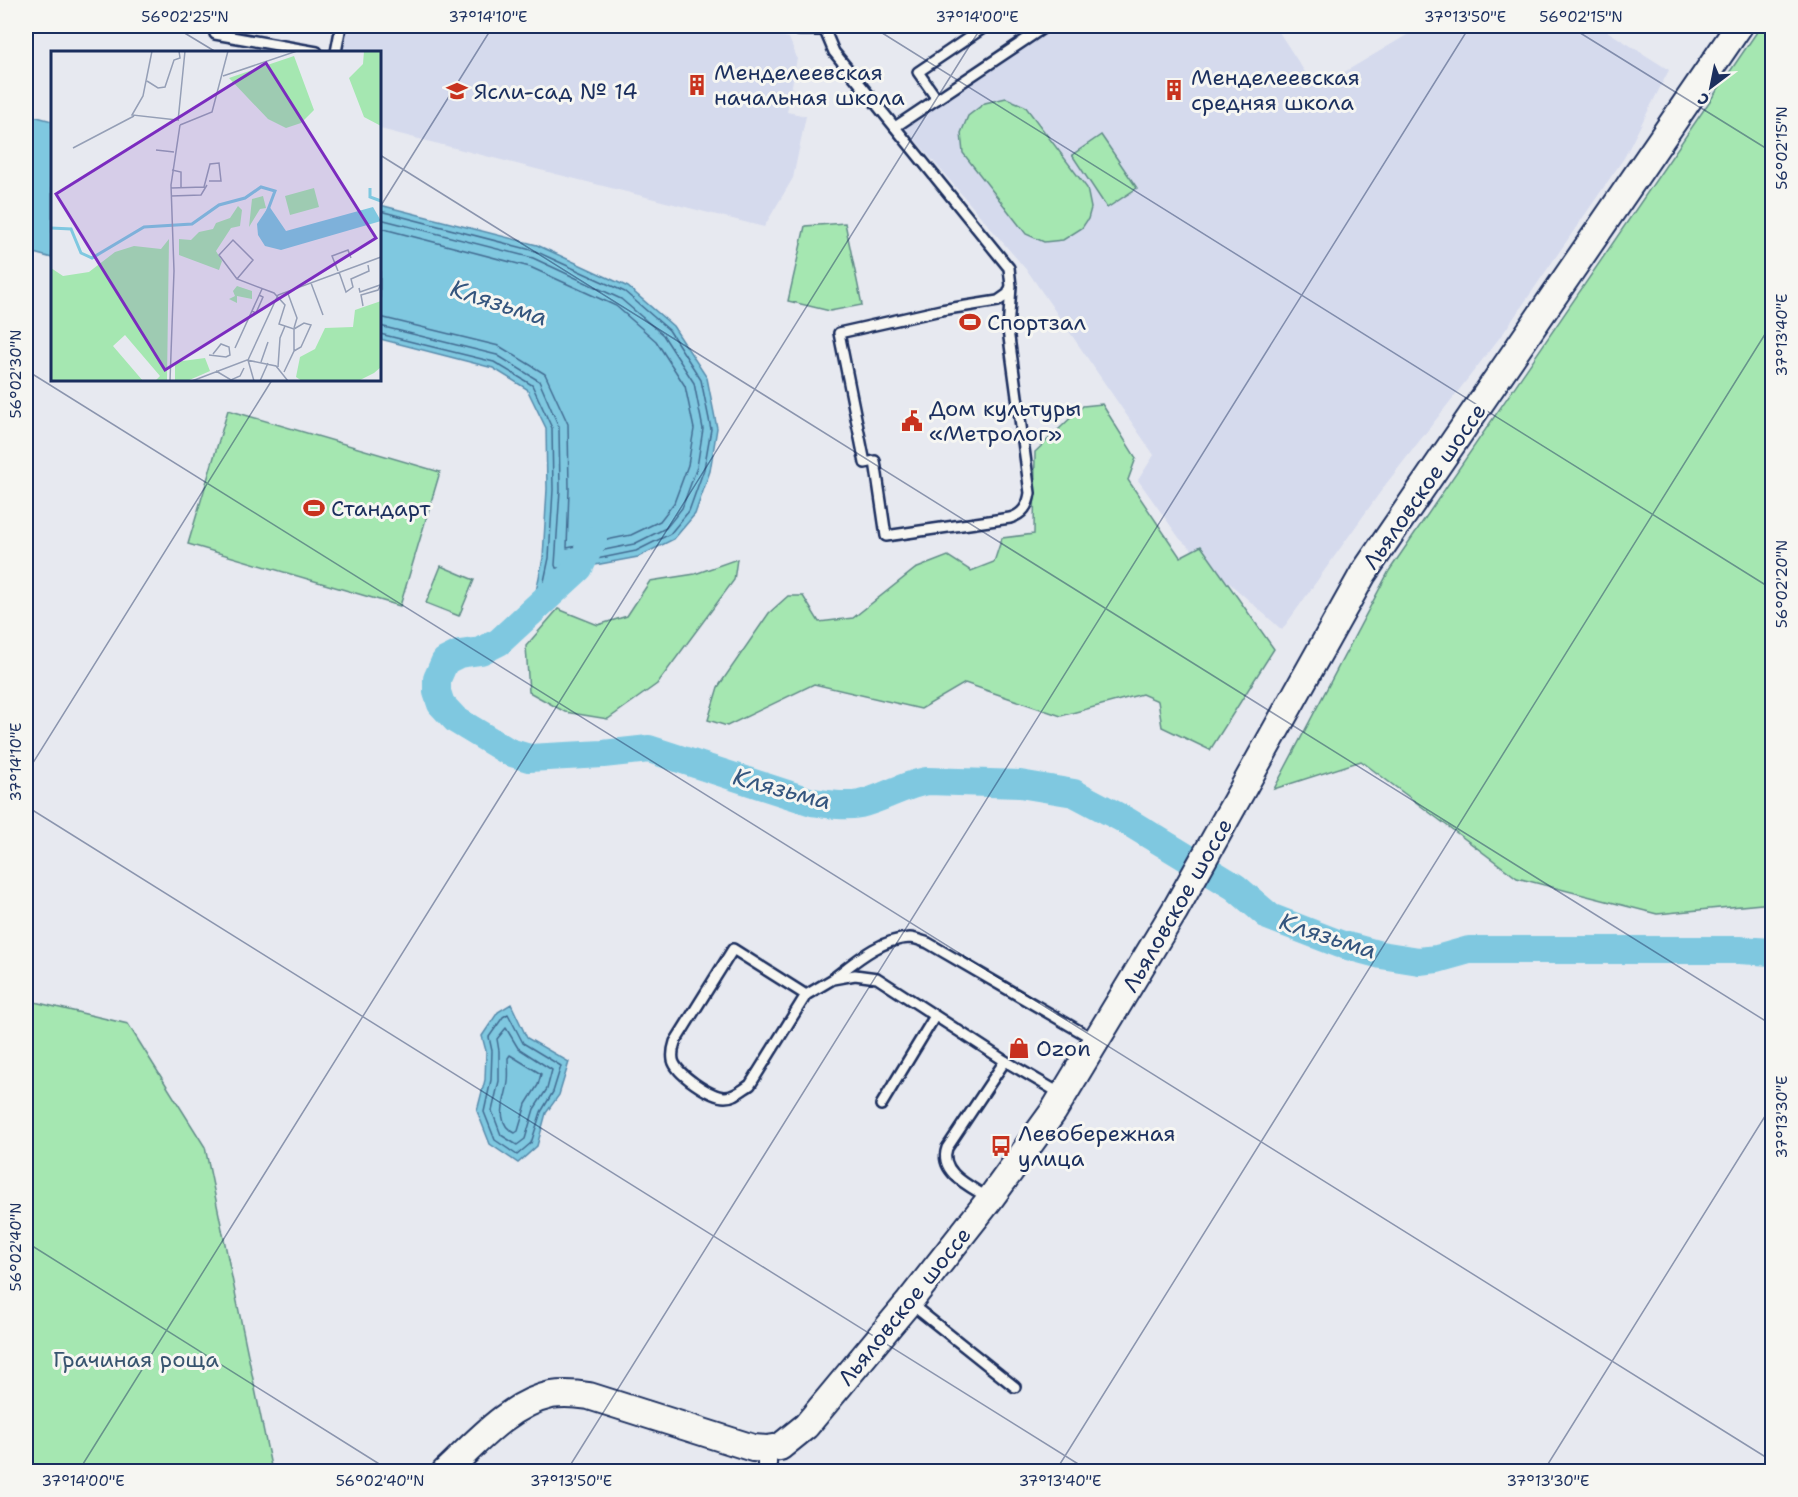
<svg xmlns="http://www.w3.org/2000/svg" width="1798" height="1497" font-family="'Shantell Sans',sans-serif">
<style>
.built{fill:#d5daed}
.green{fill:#a5e7b1;stroke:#608b88;stroke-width:1.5}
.water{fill:#7fc8e0;stroke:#578bac;stroke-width:1.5}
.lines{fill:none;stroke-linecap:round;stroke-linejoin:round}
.shore{stroke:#436c92;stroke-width:1.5}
.river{stroke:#7fc8e0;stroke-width:28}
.lane-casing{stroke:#1b2f5e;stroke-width:14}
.street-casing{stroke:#1b2f5e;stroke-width:22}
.secondary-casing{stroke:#1b2f5e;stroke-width:30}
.lane{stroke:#f6f6f2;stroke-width:9}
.street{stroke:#f6f6f2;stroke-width:18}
.secondary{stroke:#f6f6f2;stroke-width:26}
.ticks{fill:none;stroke:#1b2f5e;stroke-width:1.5;stroke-opacity:0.45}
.labels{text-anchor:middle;stroke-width:6;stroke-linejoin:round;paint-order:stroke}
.poi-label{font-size:22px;fill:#1b2f5e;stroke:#f6f6f2;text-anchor:start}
.street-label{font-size:22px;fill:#1b2f5e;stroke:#f6f6f2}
.park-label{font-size:22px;fill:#37546f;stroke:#f6f6f2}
.water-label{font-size:24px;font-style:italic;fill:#34557e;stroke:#f6f6f2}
.inset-river{fill:none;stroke:#7fc8e0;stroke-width:3}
.inset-road{fill:none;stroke:#959fb6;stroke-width:1.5}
.view{fill:#7b2cbf;fill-opacity:0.15;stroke:#7b2cbf;stroke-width:3}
.inset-edge{fill:none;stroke:#1b2f5e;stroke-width:3}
.neatline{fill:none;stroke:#1b2f5e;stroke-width:2}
.ticks-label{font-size:15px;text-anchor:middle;fill:#1b2f5e}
</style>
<rect width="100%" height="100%" fill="#e7e9f0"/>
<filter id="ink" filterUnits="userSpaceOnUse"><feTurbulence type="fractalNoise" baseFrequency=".0167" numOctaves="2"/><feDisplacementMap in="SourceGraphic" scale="12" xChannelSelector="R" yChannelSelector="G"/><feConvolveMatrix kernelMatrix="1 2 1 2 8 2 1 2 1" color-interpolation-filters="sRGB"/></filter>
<g filter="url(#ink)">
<!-- built -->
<g class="built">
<path d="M 346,26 L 730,26 L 789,38 L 797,58 L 787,112 L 806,116 L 793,178 L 764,227 L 380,129 L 380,52 L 341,52 Z"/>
<path d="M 1056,26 L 1275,26 L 1316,89 L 1422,26 L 1599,26 L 1669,70 L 1624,158 L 1504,332 L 1386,484 L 1282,630 L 1180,539 L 1138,480 L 1154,455 L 1029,273 L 905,128 Z"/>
</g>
<!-- green -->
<g class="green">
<path d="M 1761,26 L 1772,26 L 1772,903 L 1657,914 L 1517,878 L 1361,761 L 1274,789 L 1389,571 Z"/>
<path d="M 1006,98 L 1025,106 L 1087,188 L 1091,208 L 1088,219 L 1082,228 L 1063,240 L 1044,242 L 1026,234 L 963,153 L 961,133 L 968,116 L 985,103 Z"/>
<path d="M 1101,135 L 1137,188 L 1107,208 L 1072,155 Z"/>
<path d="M 845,223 L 862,305 L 830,311 L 788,301 L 805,226 Z"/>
<path d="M 1102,404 L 1136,458 L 1128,480 L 1180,557 L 1201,546 L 1274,649 L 1210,750 L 1162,727 L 1158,701 L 1142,694 L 1061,716 L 965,683 L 921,709 L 814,684 L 727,726 L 708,720 L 718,687 L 769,613 L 788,596 L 803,596 L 819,622 L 853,618 L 915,569 L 948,556 L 971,571 L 994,562 L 1002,538 L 1034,534 L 1035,452 L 1083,406 Z"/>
<path d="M 228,410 L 440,472 L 400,606 L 188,544 Z"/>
<path d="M 737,559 L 734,580 L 657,684 L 608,719 L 565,712 L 529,692 L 526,646 L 558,609 L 598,625 L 627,616 L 650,581 L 695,574 Z"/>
<path d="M 441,566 L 474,580 L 459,616 L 426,603 Z"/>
<path d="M 26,1000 L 128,1024 L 205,1147 L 272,1471 L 26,1471 Z"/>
</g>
<!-- water -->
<g class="water">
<path d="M 26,114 L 52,121 L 52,258 L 26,251 Z"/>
<path d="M 380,205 L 537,245 L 628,287 L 673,326 L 707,378 L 717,428 L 710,471 L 695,514 L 674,539 L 638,557 L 579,568 L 532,611 L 543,558 L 547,489 L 546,428 L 527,389 L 493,368 L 380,339 Z"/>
<path d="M 511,1004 L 527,1038 L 569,1062 L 559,1095 L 546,1113 L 537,1146 L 518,1163 L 490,1144 L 477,1111 L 485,1080 L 486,1051 L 482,1036 L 498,1012 Z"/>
</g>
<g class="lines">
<!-- shore -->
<g class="shore">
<path d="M 380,211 L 535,251 L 625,292 L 669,330 L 701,380 L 711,429 L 704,469 L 689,511 L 670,534 L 636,551 L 577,563 L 548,588 L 545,589 L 543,586 L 549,558 L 553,490 L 552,428 L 532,385 L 494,362 L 380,334"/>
<path d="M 380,219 L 533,258 L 621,299 L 663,335 L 694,383 L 703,429 L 697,467 L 682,508 L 666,528 L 634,544 L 575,556 L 560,568 L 556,568 L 555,565 L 560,490 L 559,427 L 539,381 L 497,355 L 380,326"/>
<path d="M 380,228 L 530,267 L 616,306 L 656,341 L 685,386 L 694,429 L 688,465 L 674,503 L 660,521 L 631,535 L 567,548 L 569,490 L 568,424 L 545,374 L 499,346 L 380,317"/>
<path d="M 508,1014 L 523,1043 L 561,1066 L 553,1092 L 541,1112 L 531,1143 L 517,1155 L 495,1140 L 484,1112 L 491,1080 L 492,1051 L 489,1037 L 503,1017 Z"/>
<path d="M 506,1028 L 518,1048 L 552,1070 L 547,1089 L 534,1109 L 525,1139 L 517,1145 L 501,1135 L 492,1111 L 499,1081 L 499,1051 L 497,1039 Z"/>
<path d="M 510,1055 L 541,1074 L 538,1085 L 526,1104 L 518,1131 L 515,1133 C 493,1123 506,1099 508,1082 C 509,1074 508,1066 508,1058 Z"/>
</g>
<!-- river -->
<path class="river" d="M 593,540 L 579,568 L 499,642 L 481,651 L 459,654 L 445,661 L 437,679 L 437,692 L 441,704 L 456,720 L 509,752 L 529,758 L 603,754 L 649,749 L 812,802 C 827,804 844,807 860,804 C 883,799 904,784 928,781 L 1020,784 L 1074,793 L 1125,820 L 1235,887 L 1270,917 L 1340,944 L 1381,955 L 1419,961 L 1437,959 L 1469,950 L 1739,950 L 1772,952"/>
<defs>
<g id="lane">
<path d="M 217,26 L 215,34 L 317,52"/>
<path d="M 823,26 L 834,52 L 1009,268 L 1011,286 L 1008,294 L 998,301 L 941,310 L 839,333 L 865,463 L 875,461 L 886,536 L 1010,518 C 1023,514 1028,506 1030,493 L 1008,330 L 1011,286"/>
<path d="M 336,52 L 341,26"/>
<path d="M 937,99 L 918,72 L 986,26"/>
<path d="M 895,127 L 1046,26"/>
<path d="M 835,977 C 857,960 881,939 910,938 C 915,938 922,941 928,943 L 1095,1040"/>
<path d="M 806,995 L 733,949 L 675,1042 C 673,1048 672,1054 673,1060 C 676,1074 711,1097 725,1097 C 735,1097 742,1090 750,1085 L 806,995 L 833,979 L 855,975 L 877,978 L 1005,1061 L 1063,1095"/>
<path d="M 881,1105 L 935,1016"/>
<path d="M 990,1199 C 972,1187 938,1173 947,1148 L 1005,1061"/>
<path d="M 911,1304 L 1015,1387"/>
</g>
<g id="street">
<path d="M 800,26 L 825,26"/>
<path d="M 767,1472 L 767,1449"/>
</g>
<path id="secondary" d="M 445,1472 C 475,1444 509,1404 551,1395 C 564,1393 576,1394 589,1396 L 753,1448 L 767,1449 L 780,1447 L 806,1426 L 909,1302 L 990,1199 L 1053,1112 L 1175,910 L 1363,574 L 1739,26"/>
</defs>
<!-- lane casing -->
<use href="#lane" class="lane-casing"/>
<!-- street casing -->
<use href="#street" class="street-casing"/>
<!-- secondary casing -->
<use href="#secondary" class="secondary-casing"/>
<!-- lane -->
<use href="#lane" class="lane"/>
<!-- street -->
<use href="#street" class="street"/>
<!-- secondary -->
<use href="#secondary" class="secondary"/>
</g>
</g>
<!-- ticks -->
<path class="ticks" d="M 173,26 L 216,52M 871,26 L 1772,589M 1569,26 L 1772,152M 380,155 L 1772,1025M 380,207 L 493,26M 26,370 L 1772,1461M 26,774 L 272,380M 26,806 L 1091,1472M 26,1242 L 392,1472M 78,1472 L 982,26M 566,1472 L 1470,26M 1055,1472 L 1772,323M 1543,1472 L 1772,1105"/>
<!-- icons -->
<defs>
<symbol id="building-bare" viewBox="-9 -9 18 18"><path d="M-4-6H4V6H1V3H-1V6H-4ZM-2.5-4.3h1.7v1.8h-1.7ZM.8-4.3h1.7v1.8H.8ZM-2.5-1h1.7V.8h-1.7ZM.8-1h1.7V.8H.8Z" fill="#c8321e" stroke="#f6f6f2" stroke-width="2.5" paint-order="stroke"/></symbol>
<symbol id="school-bare" viewBox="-9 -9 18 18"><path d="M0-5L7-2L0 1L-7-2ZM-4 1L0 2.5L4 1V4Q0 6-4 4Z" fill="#c8321e" stroke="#f6f6f2" stroke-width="2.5" paint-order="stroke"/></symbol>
<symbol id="stadium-bare" viewBox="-9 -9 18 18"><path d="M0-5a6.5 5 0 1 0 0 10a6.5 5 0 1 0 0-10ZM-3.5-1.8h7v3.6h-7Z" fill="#c8321e" stroke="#f6f6f2" stroke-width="2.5" paint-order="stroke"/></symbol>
<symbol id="civic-bare" viewBox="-9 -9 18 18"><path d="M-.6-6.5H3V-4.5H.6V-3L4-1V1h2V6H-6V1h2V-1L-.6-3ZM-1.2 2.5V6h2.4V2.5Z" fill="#c8321e" stroke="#f6f6f2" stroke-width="2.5" paint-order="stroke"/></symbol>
<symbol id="shop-bare" viewBox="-9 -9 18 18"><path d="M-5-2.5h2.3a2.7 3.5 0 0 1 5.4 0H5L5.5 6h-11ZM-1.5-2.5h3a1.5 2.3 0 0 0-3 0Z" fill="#c8321e" stroke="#f6f6f2" stroke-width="2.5" paint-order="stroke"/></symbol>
<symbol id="bus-bare" viewBox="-9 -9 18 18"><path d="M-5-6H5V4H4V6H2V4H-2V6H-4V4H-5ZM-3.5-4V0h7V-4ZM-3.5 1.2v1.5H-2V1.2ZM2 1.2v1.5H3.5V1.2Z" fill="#c8321e" stroke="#f6f6f2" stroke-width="2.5" paint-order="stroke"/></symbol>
</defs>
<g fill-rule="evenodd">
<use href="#building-bare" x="682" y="70" width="30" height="30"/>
<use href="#building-bare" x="1159" y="75" width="30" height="30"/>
<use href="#school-bare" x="442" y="76" width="30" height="30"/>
<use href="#stadium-bare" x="955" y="307" width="30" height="30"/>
<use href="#civic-bare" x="897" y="406" width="30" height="30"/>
<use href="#stadium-bare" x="299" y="493" width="30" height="30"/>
<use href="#shop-bare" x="1004" y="1033" width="30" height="30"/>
<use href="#bus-bare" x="986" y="1131" width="30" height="30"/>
</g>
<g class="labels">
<!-- poi labels -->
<g class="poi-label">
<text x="714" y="80">Менделеевская<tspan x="714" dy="25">начальная школа</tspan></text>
<text x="1191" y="85">Менделеевская<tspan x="1191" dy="25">средняя школа</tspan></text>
<text x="474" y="99">Ясли-сад № 14</text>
<text x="987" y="330">Спортзал</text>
<text x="929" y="416">Дом культуры<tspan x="929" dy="25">«Метролог»</tspan></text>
<text x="331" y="516">Стандарт</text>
<text x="1036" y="1056">Ozon</text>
<text x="1018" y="1141">Левобережная<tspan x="1018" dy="25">улица</tspan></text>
</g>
<!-- street labels -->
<g class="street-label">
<text transform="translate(1424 486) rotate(-55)" y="8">Льяловское шоссе</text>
<text transform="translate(1177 905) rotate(-60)" y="8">Льяловское шоссе</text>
<text transform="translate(904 1306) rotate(-51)" y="8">Льяловское шоссе</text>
</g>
<!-- park labels -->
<g class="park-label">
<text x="136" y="1367">Грачиная роща</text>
</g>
<!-- water labels -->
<g class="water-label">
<text transform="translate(499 303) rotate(18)" y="8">Клязьма</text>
<text transform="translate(782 789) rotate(15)" y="8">Клязьма</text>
<text transform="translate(1328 936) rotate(18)" y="8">Клязьма</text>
</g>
</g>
<!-- overview -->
<g transform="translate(51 51)">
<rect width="330" height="330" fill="#e7e9f0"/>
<path d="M 313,0 L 330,0 L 330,75 L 313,66 L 298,27 L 312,13 ZM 243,5 L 263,59 L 250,72 L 235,77 L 217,68 L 178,27 ZM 263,137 L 268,156 L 239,164 L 234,145 ZM 212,145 L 215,157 L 209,158 L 198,176 L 201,148 ZM 187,155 L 191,159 L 189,175 L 180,177 L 165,200 L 171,210 L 168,219 L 128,204 L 128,188 L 140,189 L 148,181 L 162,178 L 165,172 L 179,167 ZM 118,188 L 116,330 L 104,330 L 109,325 L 74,284 L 62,295 L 92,330 L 1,330 L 0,217 L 12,225 L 38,221 L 64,201 L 83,195 L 110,198 ZM 186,235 L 201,240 L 201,248 L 186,245 L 186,252 L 178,248 L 184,245 L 182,240 ZM 330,250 L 330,316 L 323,322 L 307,330 L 251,330 L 245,326 L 249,306 L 264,298 L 274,277 L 302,276 L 304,259 ZM 154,307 L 159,320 L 136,330 L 124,330 L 124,311 Z" fill="#a5e7b1"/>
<path d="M 218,155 L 235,180 L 322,156 L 330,170 L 230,199 L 214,195 L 207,184 L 206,173 Z" fill="#7fc8e0"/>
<path class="inset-river" d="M 319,137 L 319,146 L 330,150M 0,177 L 20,178 L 30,202 L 41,207 L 93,176 L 141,173 L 168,154 L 194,147 L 210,136 L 224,140 L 215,164"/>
<path class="inset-road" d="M 101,0 L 92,45 L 81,64 L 126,69M 172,25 L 246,0M 96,30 L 107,37 L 114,36 L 123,9 L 129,7 L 128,0M 127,70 L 134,0M 129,74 L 161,61 L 177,0M 22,97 L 83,65M 105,99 L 123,101M 121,119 L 130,121 L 130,136M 120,137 L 153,136 L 159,113 L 168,112 L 170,130 L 158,130M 120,145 L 150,144 L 156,134M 287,220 L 281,205 L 297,199 L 300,207M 288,221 L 295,241 L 302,236 L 300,228 L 318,220 L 317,214M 186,228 L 168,204 L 182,189 L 202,209 L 186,228 L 223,242 L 234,254 L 228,273 L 243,278 L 243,300 L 233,321M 260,232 L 272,264M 308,237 L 309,241 L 329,234M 236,240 L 246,267 L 243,277M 312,255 L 310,244 L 327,239 L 330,233M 201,260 L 205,262 L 212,246 L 208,244M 243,278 L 253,272 L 260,274 L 250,296 L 243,300M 184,297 L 211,238M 158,304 L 175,306 L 179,304 L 178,296 L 170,293 L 162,303M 197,309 L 227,244 L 330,206M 197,309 L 203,330M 210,311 L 217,291M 227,316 L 229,287 L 234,275M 165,320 L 180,329 L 189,325 L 193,317M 119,330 L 123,220 L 120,134 L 129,74M 141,330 L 196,309 L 225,315 L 237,330M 209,330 L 217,312"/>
<path class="view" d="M 215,12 L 325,187 L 114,319 L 5,143 Z"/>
<rect width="330" height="330" class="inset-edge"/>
</g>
<!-- margin -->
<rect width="1798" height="1497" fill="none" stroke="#f6f6f2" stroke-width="66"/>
<!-- north arrow -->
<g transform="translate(1711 87) rotate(212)" stroke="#f6f6f2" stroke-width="4.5" paint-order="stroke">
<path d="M0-4.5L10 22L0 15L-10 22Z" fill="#1b2f5e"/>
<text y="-9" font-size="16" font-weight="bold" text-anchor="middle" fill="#1b2f5e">С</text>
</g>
<rect x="33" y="33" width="1732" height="1431" class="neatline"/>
<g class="ticks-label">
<text x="185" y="22">56°02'25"N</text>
<text x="488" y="22">37°14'10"E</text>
<text x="977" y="22">37°14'00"E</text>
<text x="1465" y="22">37°13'50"E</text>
<text x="1581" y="22">56°02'15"N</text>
<text transform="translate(1782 148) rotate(-90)" y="5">56°02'15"N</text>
<text transform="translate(1782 335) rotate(-90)" y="5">37°13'40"E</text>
<text transform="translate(16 374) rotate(-90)" y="5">56°02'30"N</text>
<text transform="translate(1782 584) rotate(-90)" y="5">56°02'20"N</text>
<text transform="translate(16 762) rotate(-90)" y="5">37°14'10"E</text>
<text transform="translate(1782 1117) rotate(-90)" y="5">37°13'30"E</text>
<text transform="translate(16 1247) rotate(-90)" y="5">56°02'40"N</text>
<text x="83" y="1486">37°14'00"E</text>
<text x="380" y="1486">56°02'40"N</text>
<text x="571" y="1486">37°13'50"E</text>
<text x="1060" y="1486">37°13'40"E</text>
<text x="1548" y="1486">37°13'30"E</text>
</g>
</svg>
